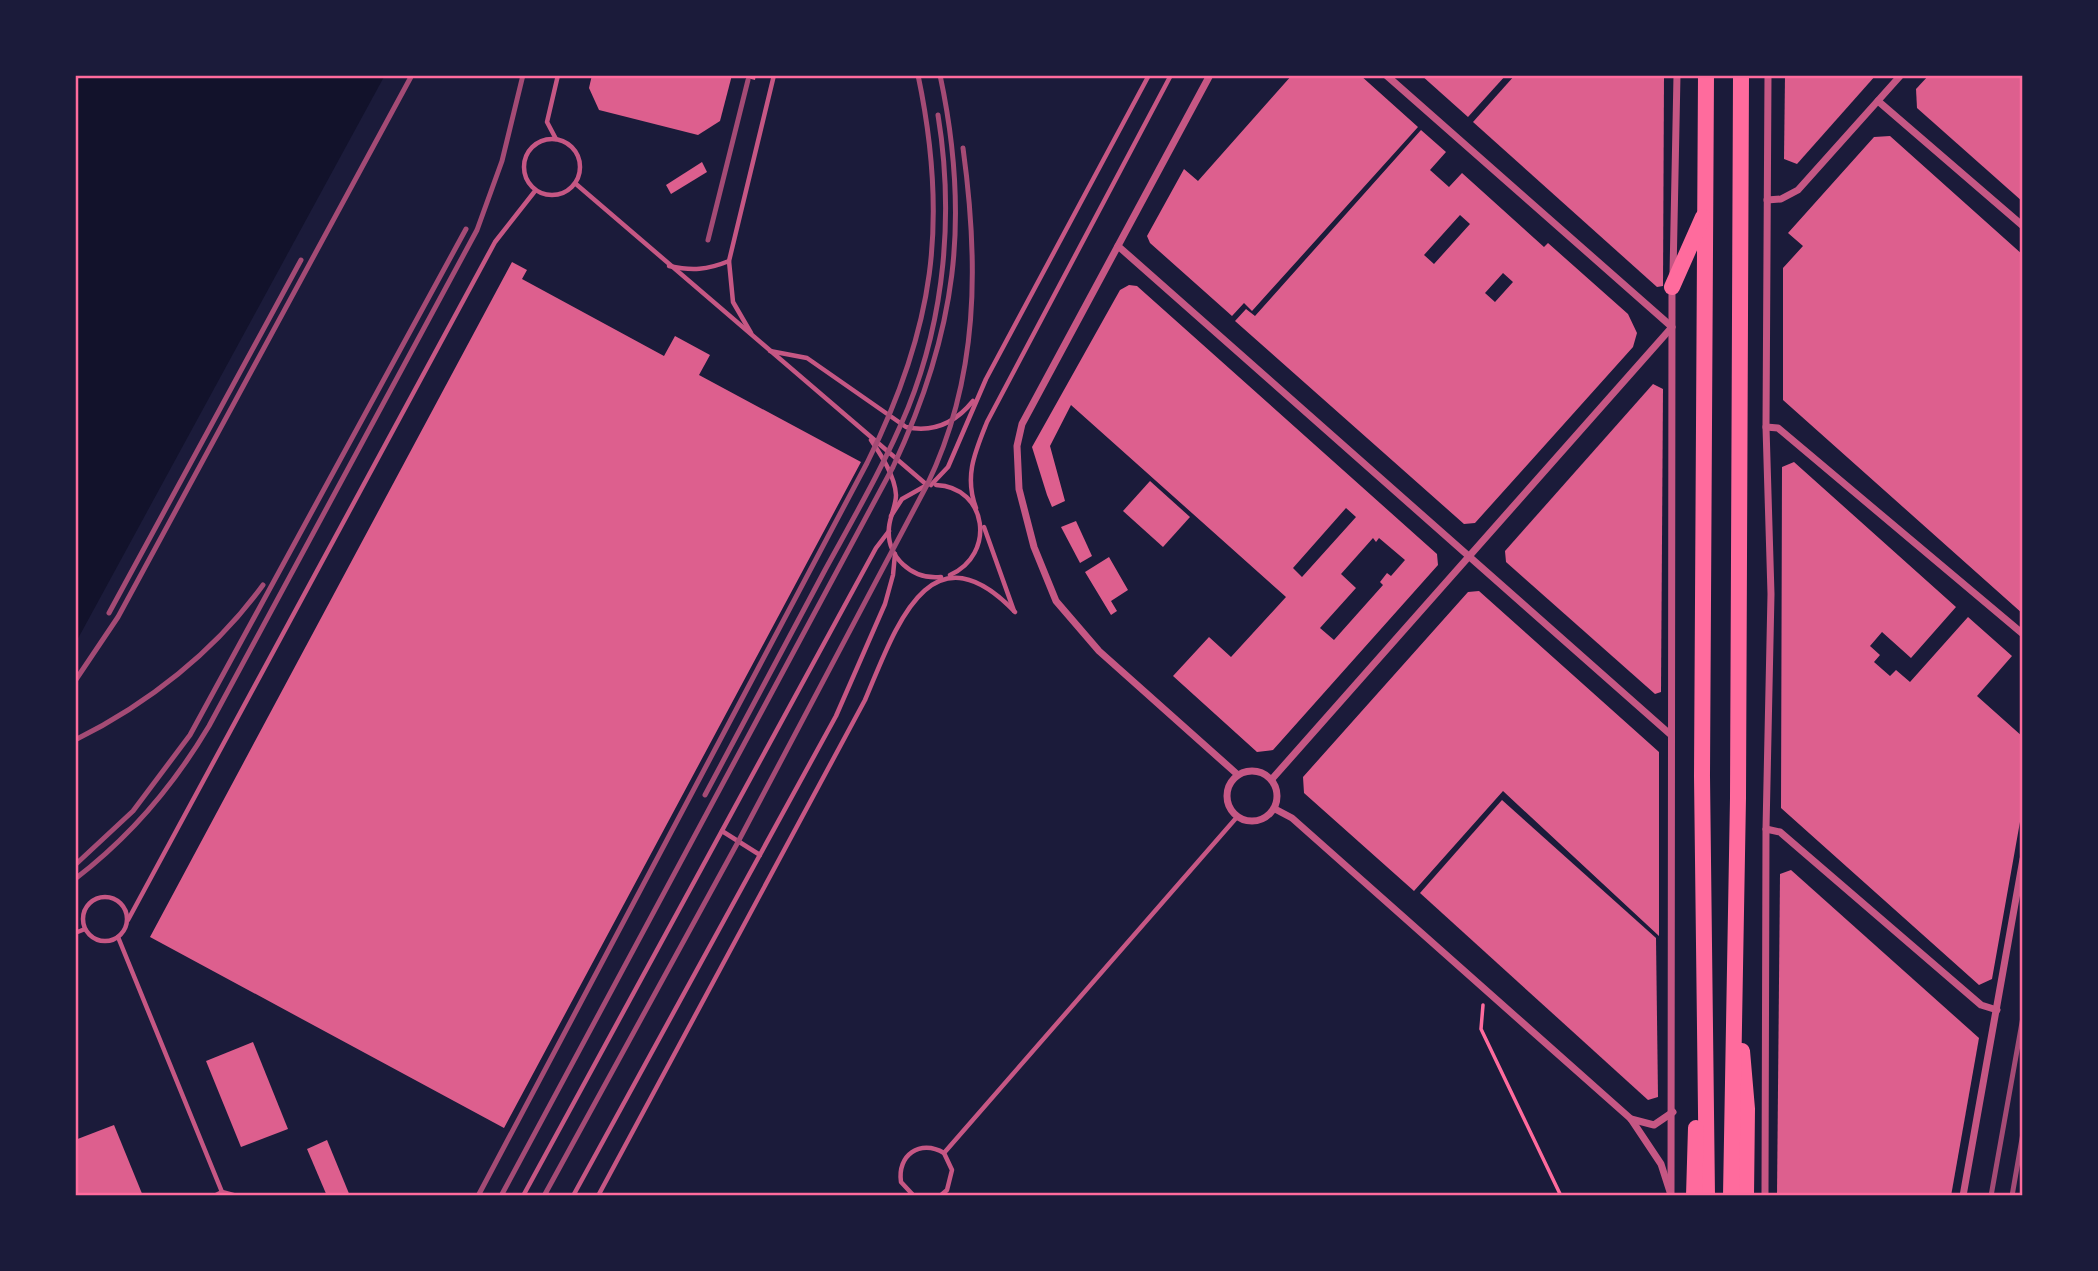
<svg xmlns="http://www.w3.org/2000/svg" width="2098" height="1271" font-family="'Fira Sans',sans-serif">
<style>
.water{fill:#12122b}
.building{fill:#dd5f8e;fill-rule:evenodd}
.lines{fill:none;stroke-linecap:round;stroke-linejoin:round}
.path{stroke:#ff6b9d;stroke-width:3.5}
.service{stroke:#c65784;stroke-width:4.5}
.minor{stroke:#c65784;stroke-width:7}
.motorway{stroke:#ff6b9d;stroke-width:16}
.rail{stroke:#a44b75;stroke-width:5}
.neatline{fill:none;stroke:#ff6b9d;stroke-width:2.5}
</style>
<rect width="100%" height="100%" fill="#1b1b3a"/>
<!-- water -->
<path class="water" d="M 75,75 L 385,75 L 75,644 Z"/>
<!-- building -->
<g class="building">
<path d="M 592,75 L 732,75 L 720,121 L 698,135 L 599,110 L 589,88 Z"/>
<path d="M 735,75 L 756,75 L 755,80 Z"/>
<path d="M 1292,75 L 1360,75 L 1418,127 L 1252,311 L 1244,303 L 1232,316 L 1150,243 L 1147,236 L 1184,169 L 1198,181 Z"/>
<path d="M 1421,75 L 1506,75 L 1468,117 Z"/>
<path d="M 1515,75 L 1664,75 L 1663,286 L 1657,287 L 1473,122 Z"/>
<path d="M 1785,75 L 1876,75 L 1797,164 L 1784,159 Z"/>
<path d="M 1929,75 L 2023,75 L 2023,202 L 1917,108 L 1916,89 Z"/>
<path d="M 1421,130 L 1446,152 L 1430,170 L 1449,187 L 1462,173 L 1544,247 L 1548,243 L 1628,314 L 1637,333 L 1633,347 L 1475,523 L 1464,524 L 1235,321 L 1246,309 L 1255,316 ZM 1460,215 L 1470,224 L 1434,264 L 1424,255 ZM 1503,273 L 1513,282 L 1495,302 L 1485,293 Z"/>
<path d="M 1890,136 L 2023,255 L 2023,614 L 1783,400 L 1783,268 L 1803,246 L 1788,233 L 1874,137 Z"/>
<path d="M 702,162 L 707,172 L 671,194 L 666,185 Z"/>
<path d="M 512,262 L 527,270 L 522,279 L 664,356 L 675,336 L 710,355 L 699,375 L 861,462 L 504,1128 L 150,937 Z"/>
<path d="M 1129,285 L 1137,286 L 1437,554 L 1438,565 L 1273,750 L 1257,752 L 1173,676 L 1209,637 L 1231,657 L 1286,597 L 1071,405 L 1050,446 L 1065,501 L 1052,507 L 1047,495 L 1032,447 L 1120,290 ZM 1346,508 L 1356,517 L 1302,577 L 1293,568 ZM 1373,538 L 1376,542 L 1379,538 L 1405,560 L 1391,576 L 1387,573 L 1380,582 L 1383,585 L 1334,640 L 1320,628 L 1356,588 L 1341,574 Z"/>
<path d="M 1653,384 L 1663,389 L 1661,692 L 1655,694 L 1506,562 L 1505,551 Z"/>
<path d="M 1794,462 L 1956,607 L 1911,658 L 1882,632 L 1870,646 L 1880,655 L 1874,662 L 1890,676 L 1896,670 L 1910,682 L 1968,617 L 2012,656 L 1977,696 L 2023,737 L 2023,805 L 1992,979 L 1979,985 L 1781,808 L 1782,467 Z"/>
<path d="M 1150,481 L 1190,517 L 1163,547 L 1123,511 Z"/>
<path d="M 1076,521 L 1092,556 L 1080,563 L 1061,527 Z"/>
<path d="M 1109,557 L 1128,590 L 1111,601 L 1117,611 L 1111,615 L 1085,572 Z"/>
<path d="M 1479,591 L 1659,752 L 1659,936 L 1503,791 L 1414,891 L 1304,793 L 1303,777 L 1468,592 Z"/>
<path d="M 1502,800 L 1656,938 L 1658,1097 L 1648,1100 L 1420,893 Z"/>
<path d="M 1791,870 L 1979,1038 L 1951,1196 L 1777,1196 L 1780,874 Z"/>
<path d="M 253,1042 L 288,1129 L 241,1147 L 206,1061 Z"/>
<path d="M 114,1125 L 143,1196 L 75,1196 L 75,1140 Z"/>
<path d="M 327,1140 L 350,1196 L 327,1196 L 307,1149 Z"/>
</g>
<g class="lines">
<!-- path -->
<path class="path" d="M 1483,1005 L 1481,1029 L 1561,1196"/>
<!-- service -->
<g class="service">
<circle cx="552" cy="167" r="28"/>
<path d="M 556,139 L 547,122 L 558,75"/>
<path d="M 576,184 L 927,485"/>
<path d="M 669,266 C 692,271 707,270 729,261"/>
<path d="M 751,333 L 733,302 L 729,261 L 774,75"/>
<path d="M 770,351 L 807,358 L 906,427 C 934,433 956,422 973,401"/>
<path d="M 871,440 C 881,455 895,476 896,495 C 896,506 890,516 889,527 C 886,557 912,580 941,577"/>
<path d="M 931,485 L 948,467 L 986,379 L 1149,75"/>
<path d="M 936,485 C 988,487 996,555 950,575"/>
<path d="M 976,508 C 964,476 975,452 987,422 L 1171,75"/>
<path d="M 891,516 L 902,499 L 927,485"/>
<path d="M 984,527 L 1014,611"/>
<path d="M 722,831 L 760,855"/>
<circle cx="105" cy="919" r="22"/>
<path d="M 128,920 L 495,242 L 535,191"/>
<path d="M 75,933 L 85,929"/>
<path d="M 118,937 L 222,1192"/>
<path d="M 944,1153 L 1237,817"/>
<path d="M 214,1196 L 222,1192 L 237,1196"/>
<path d="M 523,1196 L 876,548 L 889,531"/>
<path d="M 573,1196 L 836,716 L 885,604 L 893,575 L 895,554"/>
<path d="M 598,1196 L 865,700 C 895,630 929,522 1015,612"/>
<path d="M 914,1196 L 901,1182 C 897,1155 920,1139 944,1153 L 952,1170 L 947,1190 L 940,1196"/>
</g>
<!-- minor -->
<g class="minor">
<path d="M 1210,75 L 1022,424 L 1017,446 L 1019,489 L 1034,547 L 1056,601 L 1099,651 L 1238,775"/>
<path d="M 1878,101 L 2023,226"/>
<path d="M 1767,200 L 1781,199 L 1798,190 L 1901,75"/>
<path d="M 1118,246 L 1671,735"/>
<path d="M 1673,274 L 1677,75"/>
<path d="M 1766,427 L 1778,428 L 2023,634"/>
<circle cx="1252" cy="796" r="25"/>
<path d="M 1272,779 L 1672,327 L 1386,75"/>
<path d="M 1275,809 L 1292,818 L 1631,1119 L 1661,1164 L 1670,1192"/>
<path d="M 1766,829 L 1780,832 L 1981,1005 L 1997,1010"/>
<path d="M 1631,1119 L 1654,1125 L 1673,1112"/>
<path d="M 1671,1196 L 1672,286"/>
<path d="M 1765,1196 L 1766,829 L 1771,594 L 1766,427 L 1768,75"/>
<path d="M 1963,1196 L 2023,859"/>
</g>
<!-- motorway -->
<g class="motorway">
<path d="M 1706,75 L 1702,776 L 1707,1196"/>
<path d="M 1672,287 L 1703,217"/>
<path d="M 1742,1051 L 1747,1109 L 1746,1196"/>
<path d="M 1694,1196 L 1696,1128"/>
<path d="M 1731,1196 L 1738,798 L 1741,75"/>
</g>
<!-- rail -->
<g class="rail">
<path d="M 708,240 L 748,80"/>
<path d="M 109,613 L 301,260"/>
<path d="M 75,681 L 118,617 L 412,75"/>
<path d="M 75,740 C 148,704 215,651 263,585"/>
<path d="M 705,795 C 745,720 785,645 825,570 C 854,517 885,464 908,408 C 945,316 954,213 938,115"/>
<path d="M 75,865 L 133,811 L 190,735 L 466,229"/>
<path d="M 75,879 C 130,837 174,785 209,726 L 477,230 L 502,161 L 523,75"/>
<path d="M 478,1196 L 867,463 C 934,329 949,222 918,75"/>
<path d="M 501,1196 L 893,467 C 956,333 971,220 940,75"/>
<path d="M 544,1196 L 738,842 L 927,485 C 979,378 979,264 963,148"/>
<path d="M 1991,1196 L 2023,1017"/>
<path d="M 2012,1196 L 2023,1133"/>
</g>
</g>
<!-- border -->
<rect width="2098" height="1271" fill="none" stroke="#1b1b3a" stroke-width="154"/>
<rect x="77" y="77" width="1944" height="1117" class="neatline"/>
</svg>
